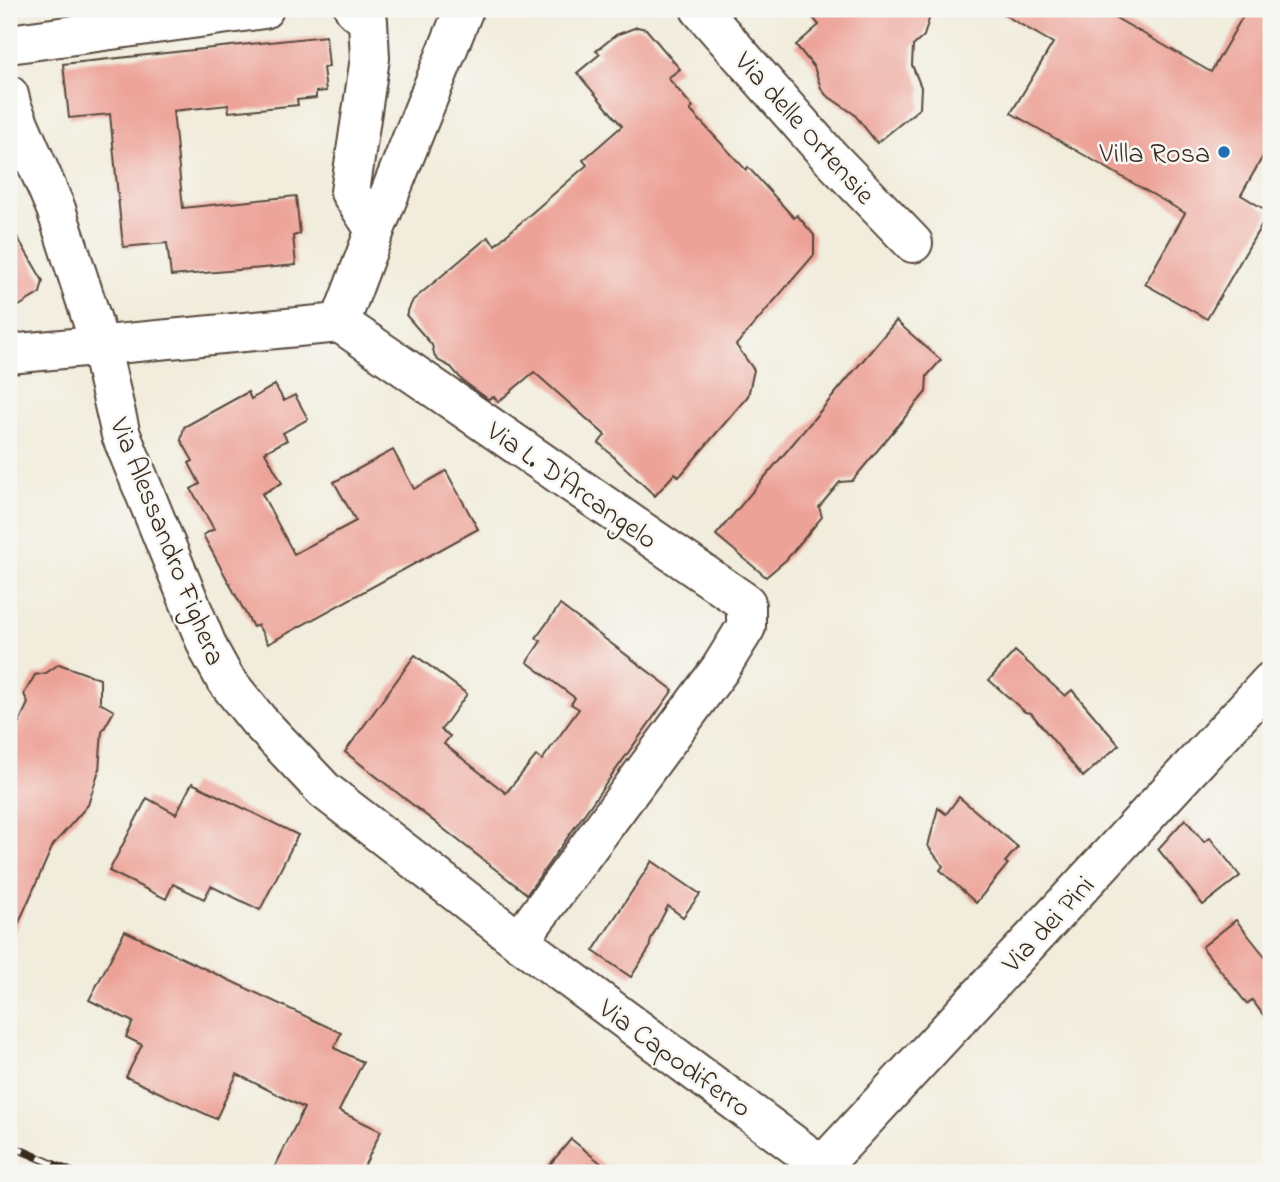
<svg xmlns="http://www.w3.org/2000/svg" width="1280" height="1182" font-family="'Indie Flower',sans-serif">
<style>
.building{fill:#eda297}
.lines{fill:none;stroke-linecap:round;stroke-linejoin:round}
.minor-casing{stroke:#56473a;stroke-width:42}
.minor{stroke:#fff;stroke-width:38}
.rail-casing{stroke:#3b2a1e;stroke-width:8}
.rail{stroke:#f6f6f2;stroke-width:5;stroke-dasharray:16;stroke-linecap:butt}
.poi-dot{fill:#1f6fb2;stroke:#f6f6f2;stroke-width:2.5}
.labels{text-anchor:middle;stroke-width:5;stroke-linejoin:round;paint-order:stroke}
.street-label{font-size:28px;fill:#3b2a1e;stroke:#f6f6f2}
.poi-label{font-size:28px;fill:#3b2a1e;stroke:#f6f6f2;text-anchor:end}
</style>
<rect width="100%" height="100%" fill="#f6f6f2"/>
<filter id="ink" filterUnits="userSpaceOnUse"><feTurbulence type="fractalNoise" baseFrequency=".0143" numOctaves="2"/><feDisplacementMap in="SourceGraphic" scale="14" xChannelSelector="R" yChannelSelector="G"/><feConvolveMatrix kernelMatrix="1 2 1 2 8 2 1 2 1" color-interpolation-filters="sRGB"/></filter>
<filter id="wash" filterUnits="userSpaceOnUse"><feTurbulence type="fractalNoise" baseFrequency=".00686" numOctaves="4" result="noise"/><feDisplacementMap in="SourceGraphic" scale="28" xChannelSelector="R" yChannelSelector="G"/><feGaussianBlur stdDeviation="1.57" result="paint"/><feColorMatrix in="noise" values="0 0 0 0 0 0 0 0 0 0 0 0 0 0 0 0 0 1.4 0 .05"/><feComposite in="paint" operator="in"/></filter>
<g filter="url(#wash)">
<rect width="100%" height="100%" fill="#f1ecdb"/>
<g id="blocks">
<!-- building -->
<g class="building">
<path d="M 806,9 L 932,9 L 924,36 L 913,46 L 912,65 L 921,87 L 920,108 L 877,143 L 854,114 L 826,95 L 821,88 L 814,67 L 796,45 L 819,25 Z"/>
<path d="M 994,9 L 1100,9 L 1211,72 L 1247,9 L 1271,9 L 1271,142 L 1241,195 L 1269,212 L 1207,319 L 1145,284 L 1185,213 L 1011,113 L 1053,43 Z"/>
<path d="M 637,27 L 646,29 L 680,69 L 668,78 L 693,107 L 690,110 L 746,170 L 748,167 L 794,218 L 797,215 L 814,235 L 814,255 L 736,345 L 754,370 L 748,396 L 679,477 L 675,473 L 655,496 L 599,443 L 605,435 L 534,372 L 498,402 L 494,397 L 488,399 L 463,381 L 451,367 L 439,361 L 435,357 L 432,345 L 406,315 L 413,300 L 488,237 L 495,245 L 587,165 L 583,160 L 622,126 L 577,73 L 600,54 L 596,51 L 616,35 Z"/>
<path d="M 326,36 L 329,67 L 323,68 L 326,91 L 316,92 L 316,98 L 297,100 L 298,105 L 229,112 L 228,105 L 173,111 L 183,208 L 296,196 L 300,234 L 293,236 L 296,265 L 171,276 L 167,243 L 123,247 L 110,114 L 69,118 L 63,64 Z"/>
<path d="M 9,223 L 43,281 L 40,293 L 9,312 Z"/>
<path d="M 896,321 L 941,360 L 927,376 L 926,392 L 852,481 L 840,482 L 819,507 L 822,517 L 786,560 L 766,577 L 716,535 Z"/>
<path d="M 275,385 L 284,401 L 295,395 L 308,419 L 283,433 L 287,440 L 265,452 L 282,483 L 262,494 L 294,554 L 356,521 L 334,482 L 393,450 L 414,489 L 446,471 L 478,529 L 268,644 L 258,625 L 253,627 L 203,535 L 214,529 L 191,489 L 200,484 L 189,463 L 193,461 L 181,440 L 184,427 L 248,392 L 251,399 Z"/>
<path d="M 560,605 L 673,690 L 527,894 L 345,752 L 415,655 L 467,694 L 441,730 L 450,736 L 444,744 L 506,793 L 536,756 L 542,760 L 579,709 L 571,704 L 575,698 L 527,662 L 541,641 L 536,638 Z"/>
<path d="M 1015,651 L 1065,696 L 1072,690 L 1119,745 L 1083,777 L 1031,713 L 1025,712 L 989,680 Z"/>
<path d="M 59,664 L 100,679 L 100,703 L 114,711 L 102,732 L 99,770 L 88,805 L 53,845 L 9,945 L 9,736 L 16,729 L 28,703 L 24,694 L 35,675 L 46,673 Z"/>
<path d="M 192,783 L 298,835 L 260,910 L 211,886 L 204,899 L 173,884 L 166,899 L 109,871 L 147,798 L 176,814 Z"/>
<path d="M 959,797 L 1018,847 L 1005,862 L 1008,864 L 976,903 L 940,870 L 943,866 L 928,846 L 938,808 L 946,814 Z"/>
<path d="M 1185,819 L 1204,842 L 1210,838 L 1240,876 L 1203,905 L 1158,849 Z"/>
<path d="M 652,861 L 700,894 L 683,917 L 668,906 L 651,939 L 649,949 L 631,977 L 593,951 Z"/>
<path d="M 1236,920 L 1271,964 L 1271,1025 L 1252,1000 L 1247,1004 L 1202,947 Z"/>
<path d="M 125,931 L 341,1033 L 334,1048 L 363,1062 L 339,1111 L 381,1131 L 361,1173 L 272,1173 L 304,1108 L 237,1074 L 216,1119 L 126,1077 L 142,1045 L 126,1037 L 133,1022 L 89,1000 Z"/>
<path d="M 571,1139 L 613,1173 L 543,1173 Z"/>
</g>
</g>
</g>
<g filter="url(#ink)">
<use href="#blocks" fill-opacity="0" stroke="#56473a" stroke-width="2"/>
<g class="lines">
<defs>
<g id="minor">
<path d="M 354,9 L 368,21 L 370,58 L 350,192 L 375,230"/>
<path d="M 700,9 L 827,154 L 913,243"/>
<path d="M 9,44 L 264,9"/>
<path d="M 9,95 L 12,107 L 56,209 L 100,345 L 121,435 L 209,650 L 225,679 L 258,720 L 324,790 L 519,941 L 832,1173"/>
<path d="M 340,323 L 746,603 L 746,627 L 720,669 L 519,941"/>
<path d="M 340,323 L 375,230 L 464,9"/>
<path d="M 9,354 L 340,323"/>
<path d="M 823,1165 L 1271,681"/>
</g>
</defs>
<!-- minor casing -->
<use href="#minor" class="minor-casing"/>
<!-- minor -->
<use href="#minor" class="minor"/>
<defs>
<path id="rail" d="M 9,1145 L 74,1173"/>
</defs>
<!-- rail casing -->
<use href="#rail" class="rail-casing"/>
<!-- rail -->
<use href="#rail" class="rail"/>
</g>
</g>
<!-- markers -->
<circle class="poi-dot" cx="1224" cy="152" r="7"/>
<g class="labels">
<!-- street labels -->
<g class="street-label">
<text transform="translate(806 127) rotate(48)" y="10">Via delle Ortensie</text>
<text transform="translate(573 484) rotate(35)" y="10">Via L. D'Arcangelo</text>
<text transform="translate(169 541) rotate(68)" y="10">Via Alessandro Fighera</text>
<text transform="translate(1047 923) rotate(-47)" y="10">Via dei Pini</text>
<text transform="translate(676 1057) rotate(36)" y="10">Via Capodiferro</text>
</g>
<!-- poi labels -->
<g class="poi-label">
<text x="1210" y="162">Villa Rosa</text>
</g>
</g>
<!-- margin -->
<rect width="1280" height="1182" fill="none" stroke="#f6f6f2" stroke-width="35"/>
</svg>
